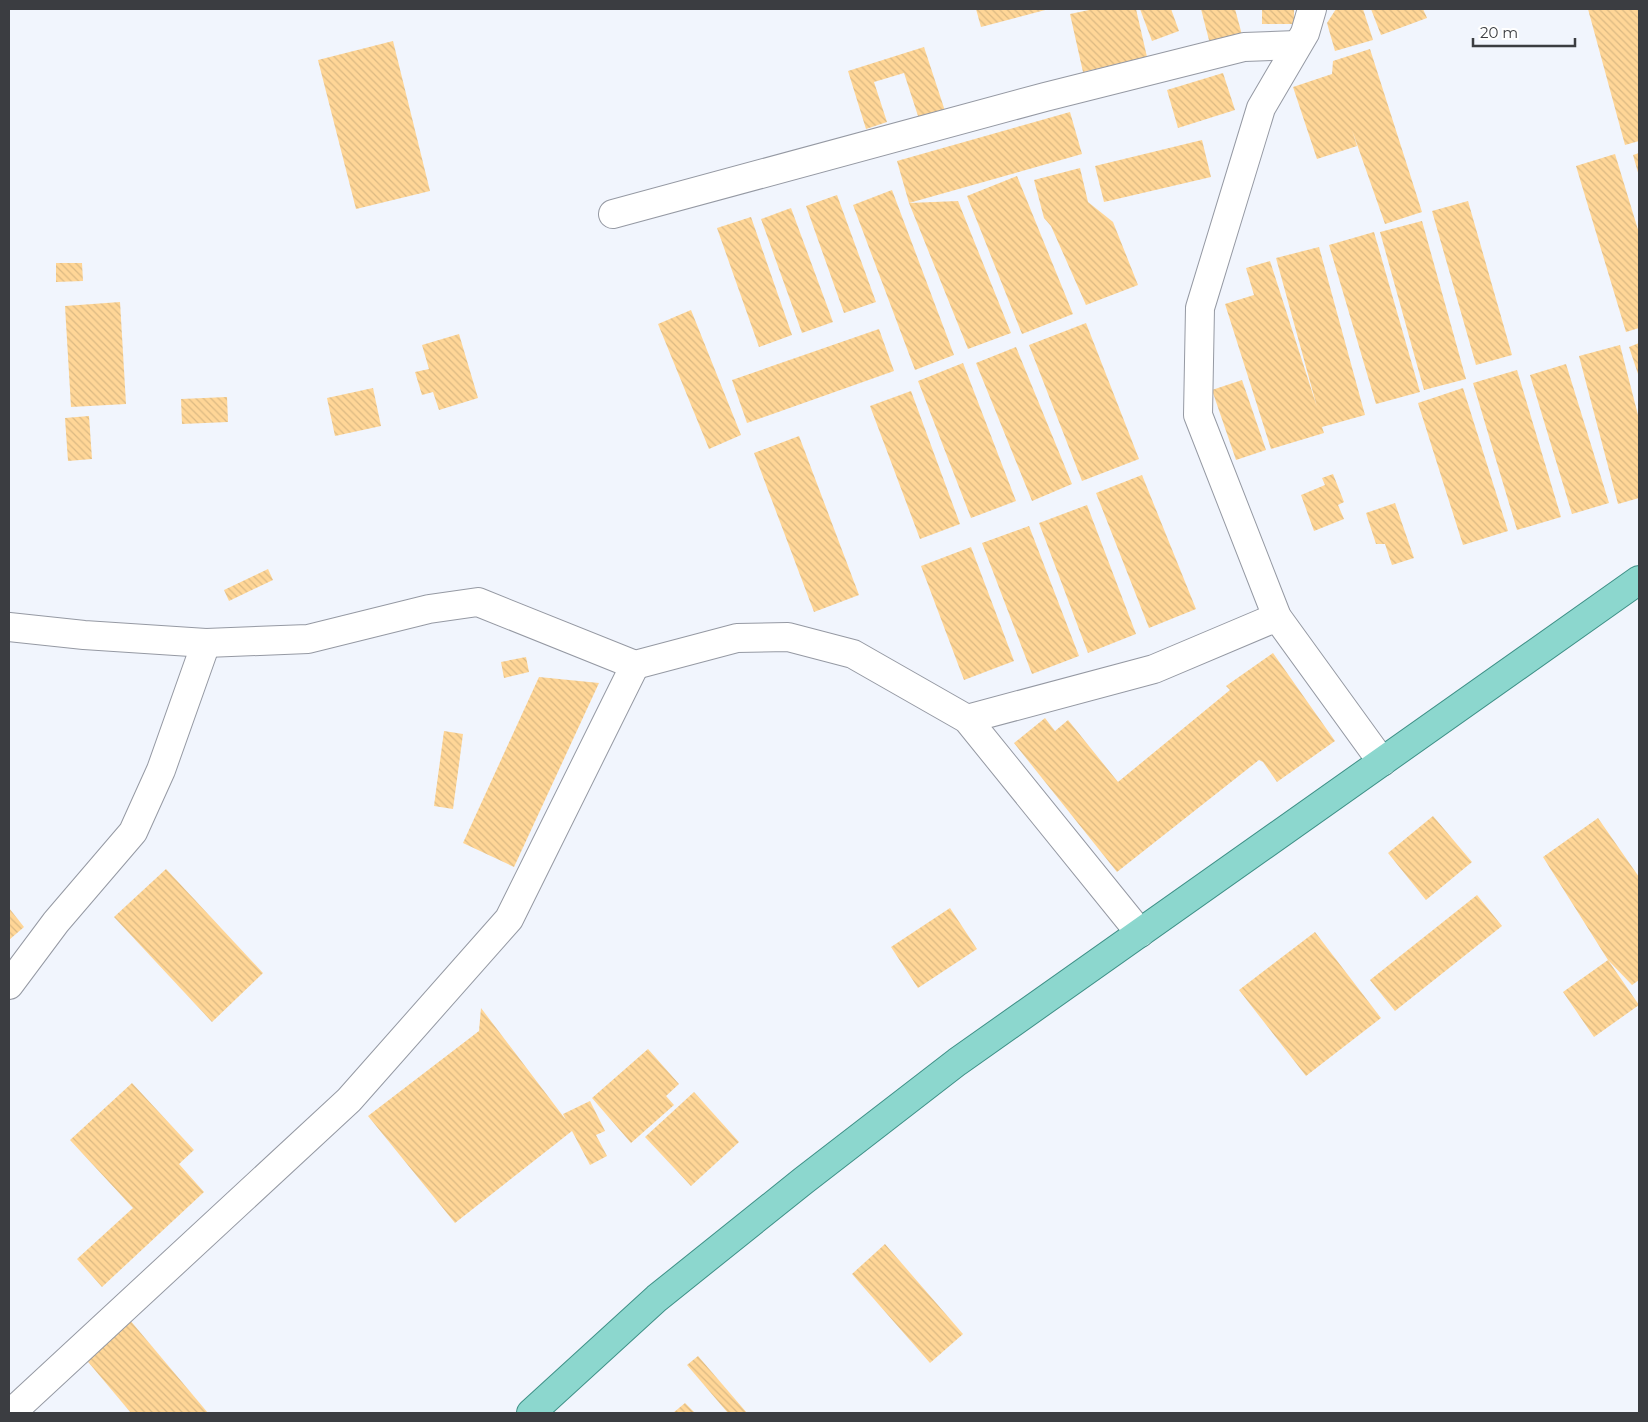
<svg xmlns="http://www.w3.org/2000/svg" width="1648" height="1422" font-family="Montserrat,sans-serif">
<style>
.building{fill:url(#building-back-hatch)}
.lines{fill:none;stroke-linecap:round;stroke-linejoin:round}
.minor-casing{stroke:#9599a3;stroke-width:30}
.major-casing{stroke:#3e9087;stroke-width:30}
.minor{stroke:#fff;stroke-width:28}
.major{stroke:#8cd7ce;stroke-width:28}
</style>
<defs>
<pattern id="building-back-hatch" width="6" height="6" patternUnits="userSpaceOnUse" patternTransform="scale(1.25)"><rect width="6" height="6" fill="#ffd697"/><path d="M-1 5l2 2M0 0l6 6M5-1l2 2" fill="none" stroke="#dbb983"/></pattern>
</defs>
<rect width="100%" height="100%" fill="#f1f5fd"/>
<!-- building -->
<g class="building">
<path d="M 976,9 L 1049,9 L 981,27 Z"/>
<path d="M 1094,9 L 1136,9 L 1147,57 L 1083,72 L 1070,14 Z"/>
<path d="M 1140,9 L 1171,9 L 1179,31 L 1152,41 Z"/>
<path d="M 1201,9 L 1235,9 L 1242,35 L 1210,44 Z"/>
<rect x="1262" y="9" width="32" height="15"/>
<path d="M 1336,9 L 1363,9 L 1373,40 L 1335,51 L 1327,23 Z"/>
<path d="M 1371,9 L 1423,9 L 1427,18 L 1381,35 Z"/>
<path d="M 1588,9 L 1638,9 L 1639,141 L 1625,145 Z"/>
<path d="M 393,41 L 430,191 L 356,209 L 318,60 Z"/>
<path d="M 924,47 L 945,111 L 919,119 L 904,73 L 874,82 L 887,122 L 866,129 L 848,71 Z"/>
<path d="M 1370,49 L 1422,212 L 1385,224 L 1352,130 L 1357,146 L 1317,159 L 1293,87 L 1332,74 L 1333,61 Z"/>
<path d="M 1223,73 L 1235,110 L 1178,128 L 1167,90 Z"/>
<path d="M 1070,112 L 1082,154 L 909,203 L 958,201 L 1011,333 L 968,349 L 909,203 L 897,161 Z"/>
<path d="M 1202,140 L 1211,177 L 1104,202 L 1095,166 Z"/>
<path d="M 1639,153 L 1639,176 L 1633,155 Z"/>
<path d="M 1615,154 L 1639,233 L 1639,328 L 1626,332 L 1576,166 Z"/>
<path d="M 1080,168 L 1088,202 L 1113,222 L 1138,285 L 1086,305 L 1051,226 L 1044,218 L 1034,180 Z"/>
<path d="M 1017,176 L 1073,314 L 1022,334 L 967,196 Z"/>
<path d="M 892,190 L 954,355 L 915,370 L 853,205 Z"/>
<path d="M 837,195 L 876,302 L 844,313 L 806,206 Z"/>
<path d="M 1468,201 L 1512,355 L 1476,365 L 1432,211 Z"/>
<path d="M 791,208 L 833,322 L 802,333 L 761,219 Z"/>
<path d="M 751,217 L 792,335 L 759,347 L 717,228 Z"/>
<path d="M 1422,221 L 1466,379 L 1424,390 L 1380,232 Z"/>
<path d="M 1374,232 L 1420,392 L 1376,404 L 1329,245 Z"/>
<path d="M 1319,247 L 1365,415 L 1322,427 L 1324,433 L 1271,449 L 1225,304 L 1254,295 L 1246,268 L 1270,261 L 1317,407 L 1276,258 Z"/>
<path d="M 56,263 L 82,263 L 83,281 L 56,282 Z"/>
<path d="M 120,302 L 126,404 L 71,407 L 65,306 Z"/>
<path d="M 691,310 L 741,435 L 709,449 L 658,324 Z"/>
<path d="M 1086,323 L 1139,459 L 1082,481 L 1029,345 Z"/>
<path d="M 879,329 L 894,371 L 747,423 L 732,380 Z"/>
<path d="M 459,334 L 478,398 L 439,410 L 433,392 L 422,395 L 415,372 L 429,369 L 422,345 Z"/>
<path d="M 1639,343 L 1639,377 L 1629,347 Z"/>
<path d="M 1620,345 L 1639,419 L 1639,498 L 1618,504 L 1579,356 Z"/>
<path d="M 1016,347 L 1072,484 L 1032,501 L 976,363 Z"/>
<path d="M 963,363 L 1016,501 L 971,518 L 918,381 Z"/>
<path d="M 1566,364 L 1609,503 L 1572,514 L 1530,375 Z"/>
<path d="M 1517,370 L 1561,517 L 1517,530 L 1473,383 Z"/>
<path d="M 1242,380 L 1266,450 L 1236,460 L 1212,390 Z"/>
<path d="M 373,388 L 381,426 L 335,436 L 327,398 Z"/>
<path d="M 1463,388 L 1508,531 L 1463,545 L 1418,403 Z"/>
<path d="M 911,391 L 960,524 L 920,539 L 870,406 Z"/>
<path d="M 227,397 L 228,422 L 182,424 L 181,399 Z"/>
<path d="M 89,416 L 92,459 L 68,461 L 65,418 Z"/>
<path d="M 799,436 L 859,595 L 814,612 L 754,453 Z"/>
<path d="M 1333,474 L 1344,502 L 1338,505 L 1344,519 L 1314,531 L 1301,495 L 1325,485 L 1322,478 Z"/>
<path d="M 1142,475 L 1196,609 L 1149,628 L 1096,493 Z"/>
<path d="M 1395,503 L 1414,558 L 1392,565 L 1385,544 L 1376,544 L 1366,513 Z"/>
<path d="M 1087,505 L 1136,634 L 1088,653 L 1039,523 Z"/>
<path d="M 1029,526 L 1079,656 L 1032,674 L 982,543 Z"/>
<path d="M 971,547 L 1014,661 L 964,680 L 921,566 Z"/>
<path d="M 268,569 L 273,580 L 229,601 L 224,590 Z"/>
<path d="M 1273,653 L 1335,741 L 1277,782 L 1263,762 L 1259,760 L 1117,872 L 1014,743 L 1045,718 L 1055,731 L 1068,720 L 1118,782 L 1230,690 L 1226,686 Z"/>
<path d="M 526,657 L 529,672 L 504,678 L 501,662 Z"/>
<path d="M 539,677 L 599,683 L 514,867 L 463,843 Z"/>
<path d="M 444,731 L 463,734 L 453,809 L 434,806 Z"/>
<path d="M 1433,816 L 1472,862 L 1426,900 L 1388,853 Z"/>
<path d="M 1598,818 L 1639,877 L 1639,980 L 1632,985 L 1608,960 L 1639,1005 L 1594,1037 L 1563,992 L 1608,960 L 1543,857 Z"/>
<path d="M 166,869 L 263,973 L 212,1022 L 114,917 Z"/>
<path d="M 1477,895 L 1502,926 L 1395,1011 L 1370,980 Z"/>
<path d="M 9,908 L 24,927 L 9,940 Z"/>
<path d="M 950,908 L 977,949 L 918,988 L 891,947 Z"/>
<path d="M 1315,932 L 1381,1018 L 1306,1076 L 1239,990 Z"/>
<path d="M 481,1008 L 566,1120 L 563,1114 L 590,1101 L 605,1131 L 596,1135 L 607,1156 L 590,1165 L 572,1131 L 455,1223 L 368,1116 L 479,1031 Z"/>
<path d="M 648,1049 L 679,1084 L 666,1096 L 674,1105 L 631,1143 L 592,1098 Z"/>
<path d="M 132,1083 L 194,1150 L 179,1164 L 204,1192 L 102,1287 L 77,1259 L 133,1208 L 70,1140 Z"/>
<path d="M 694,1092 L 739,1142 L 691,1186 L 645,1137 Z"/>
<path d="M 885,1244 L 963,1334 L 930,1363 L 852,1274 Z"/>
<path d="M 129,1319 L 208,1413 L 131,1413 L 84,1357 Z"/>
<path d="M 698,1356 L 747,1413 L 728,1413 L 687,1365 Z"/>
<path d="M 685,1403 L 695,1413 L 673,1413 Z"/>
</g>
<g class="lines">
<defs>
<g id="minor">
<path d="M 1312,9 L 1305,33 L 1261,108 L 1200,308 L 1198,415 L 1277,617 L 1382,762"/>
<path d="M 613,214 L 1045,97 L 1244,47 L 1297,45"/>
<path d="M 9,627 L 84,635 L 206,643 L 308,639 L 429,609 L 478,602 L 635,665 L 737,638 L 788,637 L 853,654 L 967,719 L 1140,933"/>
<path d="M 967,719 L 1154,669 L 1277,617"/>
<path d="M 9,985 L 56,922 L 133,832 L 161,770 L 206,643"/>
<path d="M 11,1413 L 349,1100 L 509,919 L 635,665"/>
</g>
<path id="major" d="M 531,1413 L 657,1298 L 803,1181 L 957,1062 L 1639,580"/>
</defs>
<!-- minor casing -->
<use href="#minor" class="minor-casing"/>
<!-- major casing -->
<use href="#major" class="major-casing"/>
<!-- minor -->
<use href="#minor" class="minor"/>
<!-- major -->
<use href="#major" class="major"/>
</g>
<!-- border -->
<rect width="1648" height="1422" fill="none" stroke="#3b3d41" stroke-width="20"/>
<!-- scale -->
<path d="M1473 38v8h102v-8" fill="none" stroke="#3b3d41" stroke-width="2.5"/>
<text x="1480" y="38" font-size="15" fill="#3b3d41" stroke="#ffffff" stroke-width="4" paint-order="stroke">20 m</text>
</svg>
